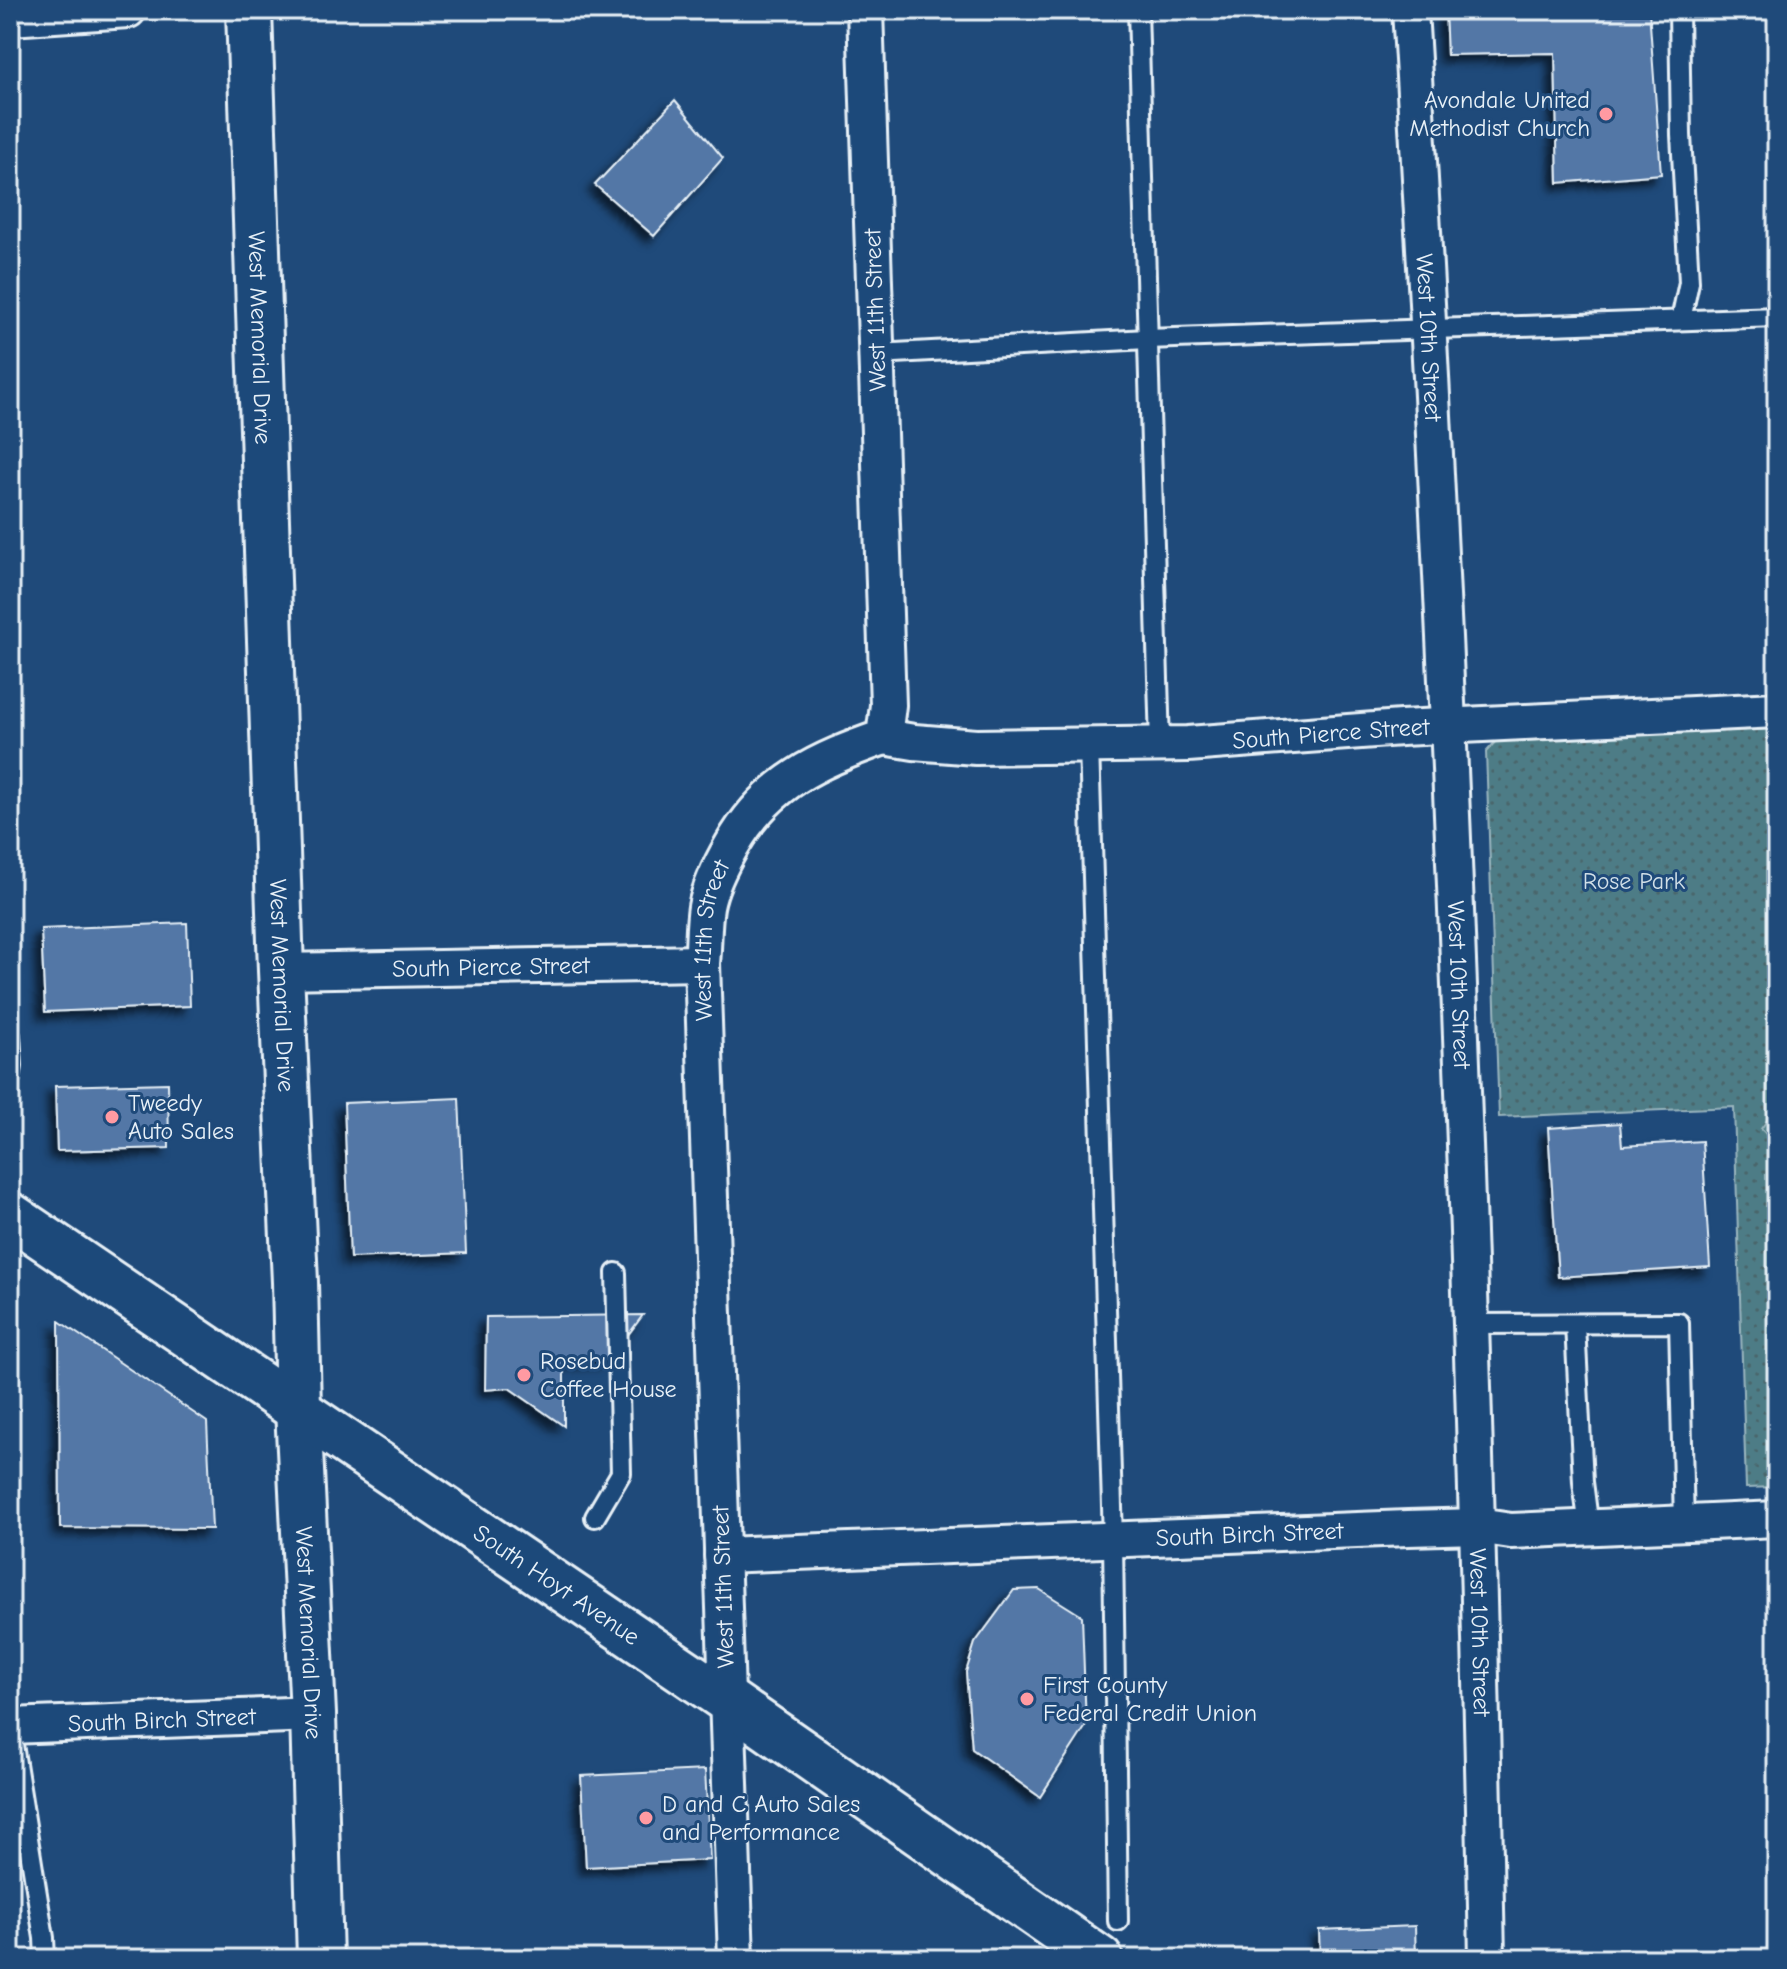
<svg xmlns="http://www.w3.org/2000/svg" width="1787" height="1969" font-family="'Comic Neue',sans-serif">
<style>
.park{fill:url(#park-dots);stroke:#9bb6bf;stroke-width:2}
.pitch{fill:#4e7c86;stroke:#9bb6bf;stroke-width:2}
.building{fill:#5277a6;stroke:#e8f1f8;stroke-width:2;filter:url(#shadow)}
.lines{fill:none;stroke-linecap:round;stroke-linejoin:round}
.lane-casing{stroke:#e8f1f8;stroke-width:24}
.street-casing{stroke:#e8f1f8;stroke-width:40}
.secondary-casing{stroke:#e8f1f8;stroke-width:50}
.lane{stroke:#1f4a7a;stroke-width:18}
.street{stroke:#1f4a7a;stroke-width:34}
.secondary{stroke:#1f4a7a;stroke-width:44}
.poi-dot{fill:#ff9aa2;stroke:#1f4a7a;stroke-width:3}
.labels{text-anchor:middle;stroke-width:6;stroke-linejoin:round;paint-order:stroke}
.poi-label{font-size:24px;fill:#e8f1f8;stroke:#1f4a7a;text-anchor:start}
.street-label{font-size:24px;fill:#e8f1f8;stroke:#1f4a7a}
.park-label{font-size:24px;fill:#d1dfe7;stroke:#1f4a7a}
</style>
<defs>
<pattern id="park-dots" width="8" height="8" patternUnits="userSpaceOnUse" patternTransform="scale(2)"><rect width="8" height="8" fill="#4e7c86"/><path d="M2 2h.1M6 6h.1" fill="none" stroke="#4a656b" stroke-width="1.8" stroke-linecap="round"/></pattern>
<filter id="shadow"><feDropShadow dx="-7" dy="7" stdDeviation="4" flood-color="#0009"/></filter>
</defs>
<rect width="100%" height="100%" fill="#1f4a7a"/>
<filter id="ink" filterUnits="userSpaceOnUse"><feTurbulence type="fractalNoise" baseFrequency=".0125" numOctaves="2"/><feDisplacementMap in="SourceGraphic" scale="16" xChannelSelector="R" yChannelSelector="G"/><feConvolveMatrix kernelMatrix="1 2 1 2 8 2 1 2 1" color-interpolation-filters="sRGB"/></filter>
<g filter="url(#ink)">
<!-- park -->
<path class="park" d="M 1777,729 L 1777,1487 L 1746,1488 L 1734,1107 L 1499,1117 L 1486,752 L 1497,740 Z"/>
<!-- pitch -->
<path class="pitch" d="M 1777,1106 L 1777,1145 L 1761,1129 Z"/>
<!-- building -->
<g class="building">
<path d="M 1445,10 L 1649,10 L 1661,174 L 1558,183 L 1555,53 L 1447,55 Z"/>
<path d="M 675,100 L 723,158 L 654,236 L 595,185 Z"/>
<path d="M 187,923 L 190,1006 L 45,1012 L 41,929 Z"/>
<path d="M 168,1083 L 169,1148 L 57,1151 L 55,1086 Z"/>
<path d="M 459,1098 L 466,1253 L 350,1258 L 344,1103 Z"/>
<path d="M 1620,1123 L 1622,1146 L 1702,1141 L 1710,1267 L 1558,1277 L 1548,1128 Z"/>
<path d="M 643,1315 L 610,1359 L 564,1361 L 564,1426 L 509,1388 L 485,1390 L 486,1317 Z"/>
<path d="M 59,1321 L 207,1422 L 212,1529 L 60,1528 Z"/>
<path d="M 1039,1589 L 1082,1616 L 1086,1726 L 1040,1797 L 972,1749 L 966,1672 L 975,1643 L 1014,1590 Z"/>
<path d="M 705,1770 L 710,1860 L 586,1867 L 581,1776 Z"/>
<path d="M 1415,1926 L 1416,1959 L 1320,1959 L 1319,1930 Z"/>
</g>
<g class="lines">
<defs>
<g id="lane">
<path d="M 1138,10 L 1160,745"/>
<path d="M 1679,10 L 1681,135 L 1689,282 L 1681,320"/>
<path d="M 877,354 L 1147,339 L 1777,317"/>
<path d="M 1089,745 L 1113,1540 L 1118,1921"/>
<path d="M 10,1036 L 12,1066 L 10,1078"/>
<path d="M 1471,1324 L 1679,1323 L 1684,1524"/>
<path d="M 1575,1324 L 1583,1482 L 1589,1528"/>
<path d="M 595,1517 L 621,1473 L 616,1273"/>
<path d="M 10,1726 L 44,1938 L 45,1959"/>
</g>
<g id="street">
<path id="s1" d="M 1410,10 C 1450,659 1475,1309 1487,1959"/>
<path d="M 10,18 L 128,10"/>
<path id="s2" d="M 884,737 L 914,742 L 976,747 L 1188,744 L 1401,728 L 1777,710"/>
<path id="s3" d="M 281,971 L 702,963"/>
<path id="s4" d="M 722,1555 L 1408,1528 L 1478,1526 L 1511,1531 L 1777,1519"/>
<path id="s5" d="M 10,1726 L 313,1714"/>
<path id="s6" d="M 736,1959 L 702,963 C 704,945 703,925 706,907 C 710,885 721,864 732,845 C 768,782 818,760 884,737 L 888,705 L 865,10"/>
</g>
<g id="secondary">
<path id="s7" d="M 249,10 L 281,971 L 295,1282 L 298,1409 L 313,1714 L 320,1959"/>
<path id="s8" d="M 10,1215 L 727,1700 L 1100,1959"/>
</g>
</defs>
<!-- lane casing -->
<use href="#lane" class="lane-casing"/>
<!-- street casing -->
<use href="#street" class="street-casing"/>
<!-- secondary casing -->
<use href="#secondary" class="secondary-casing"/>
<!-- lane -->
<use href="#lane" class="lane"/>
<!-- street -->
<use href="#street" class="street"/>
<!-- secondary -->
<use href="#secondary" class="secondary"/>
</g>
</g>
<!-- markers -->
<g class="poi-dot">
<circle cx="1606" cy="114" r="8"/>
<circle cx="112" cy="1117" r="8"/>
<circle cx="524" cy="1375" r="8"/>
<circle cx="1027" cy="1699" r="8"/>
<circle cx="646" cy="1818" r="8"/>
</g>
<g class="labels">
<!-- poi labels -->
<g class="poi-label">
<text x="1590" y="108" text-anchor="end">Avondale United<tspan x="1590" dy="28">Methodist Church</tspan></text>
<text x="128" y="1111">Tweedy<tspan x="128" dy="28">Auto Sales</tspan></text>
<text x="540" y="1369">Rosebud<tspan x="540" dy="28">Coffee House</tspan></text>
<text x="1043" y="1693">First County<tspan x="1043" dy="28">Federal Credit Union</tspan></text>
<text x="662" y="1812">D and C Auto Sales<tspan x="662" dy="28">and Performance</tspan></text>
</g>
<!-- street labels -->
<g class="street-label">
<text transform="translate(875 310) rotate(-92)" y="8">West 11th Street</text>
<text dy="8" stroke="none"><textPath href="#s7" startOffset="328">West Memorial Drive</textPath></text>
<text dy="8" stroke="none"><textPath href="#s1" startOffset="328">West 10th Street</textPath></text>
<text dy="8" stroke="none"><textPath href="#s2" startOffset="448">South Pierce Street</textPath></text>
<text dy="8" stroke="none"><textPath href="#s6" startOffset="1020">West 11th Street</textPath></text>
<text dy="8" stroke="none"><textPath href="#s3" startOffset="210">South Pierce Street</textPath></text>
<text dy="8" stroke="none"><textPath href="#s1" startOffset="976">West 10th Street</textPath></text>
<text dy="8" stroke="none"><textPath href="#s7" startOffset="976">West Memorial Drive</textPath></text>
<text dy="8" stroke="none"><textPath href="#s4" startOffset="528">South Birch Street</textPath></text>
<text dy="8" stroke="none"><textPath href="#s8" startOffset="660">South Hoyt Avenue</textPath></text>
<text transform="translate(723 1587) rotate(-92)" y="8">West 11th Street</text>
<text dy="8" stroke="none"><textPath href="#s7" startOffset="1624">West Memorial Drive</textPath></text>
<text dy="8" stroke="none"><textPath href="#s1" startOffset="1624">West 10th Street</textPath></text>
<text dy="8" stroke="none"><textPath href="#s5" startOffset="152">South Birch Street</textPath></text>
</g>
<!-- park labels -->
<g class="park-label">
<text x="1634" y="889">Rose Park</text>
</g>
</g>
<!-- margin -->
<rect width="1787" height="1969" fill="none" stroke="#1f4a7a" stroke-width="40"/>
<rect x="20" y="20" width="1747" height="1929" fill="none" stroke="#e8f1f8" stroke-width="3" filter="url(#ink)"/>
</svg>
